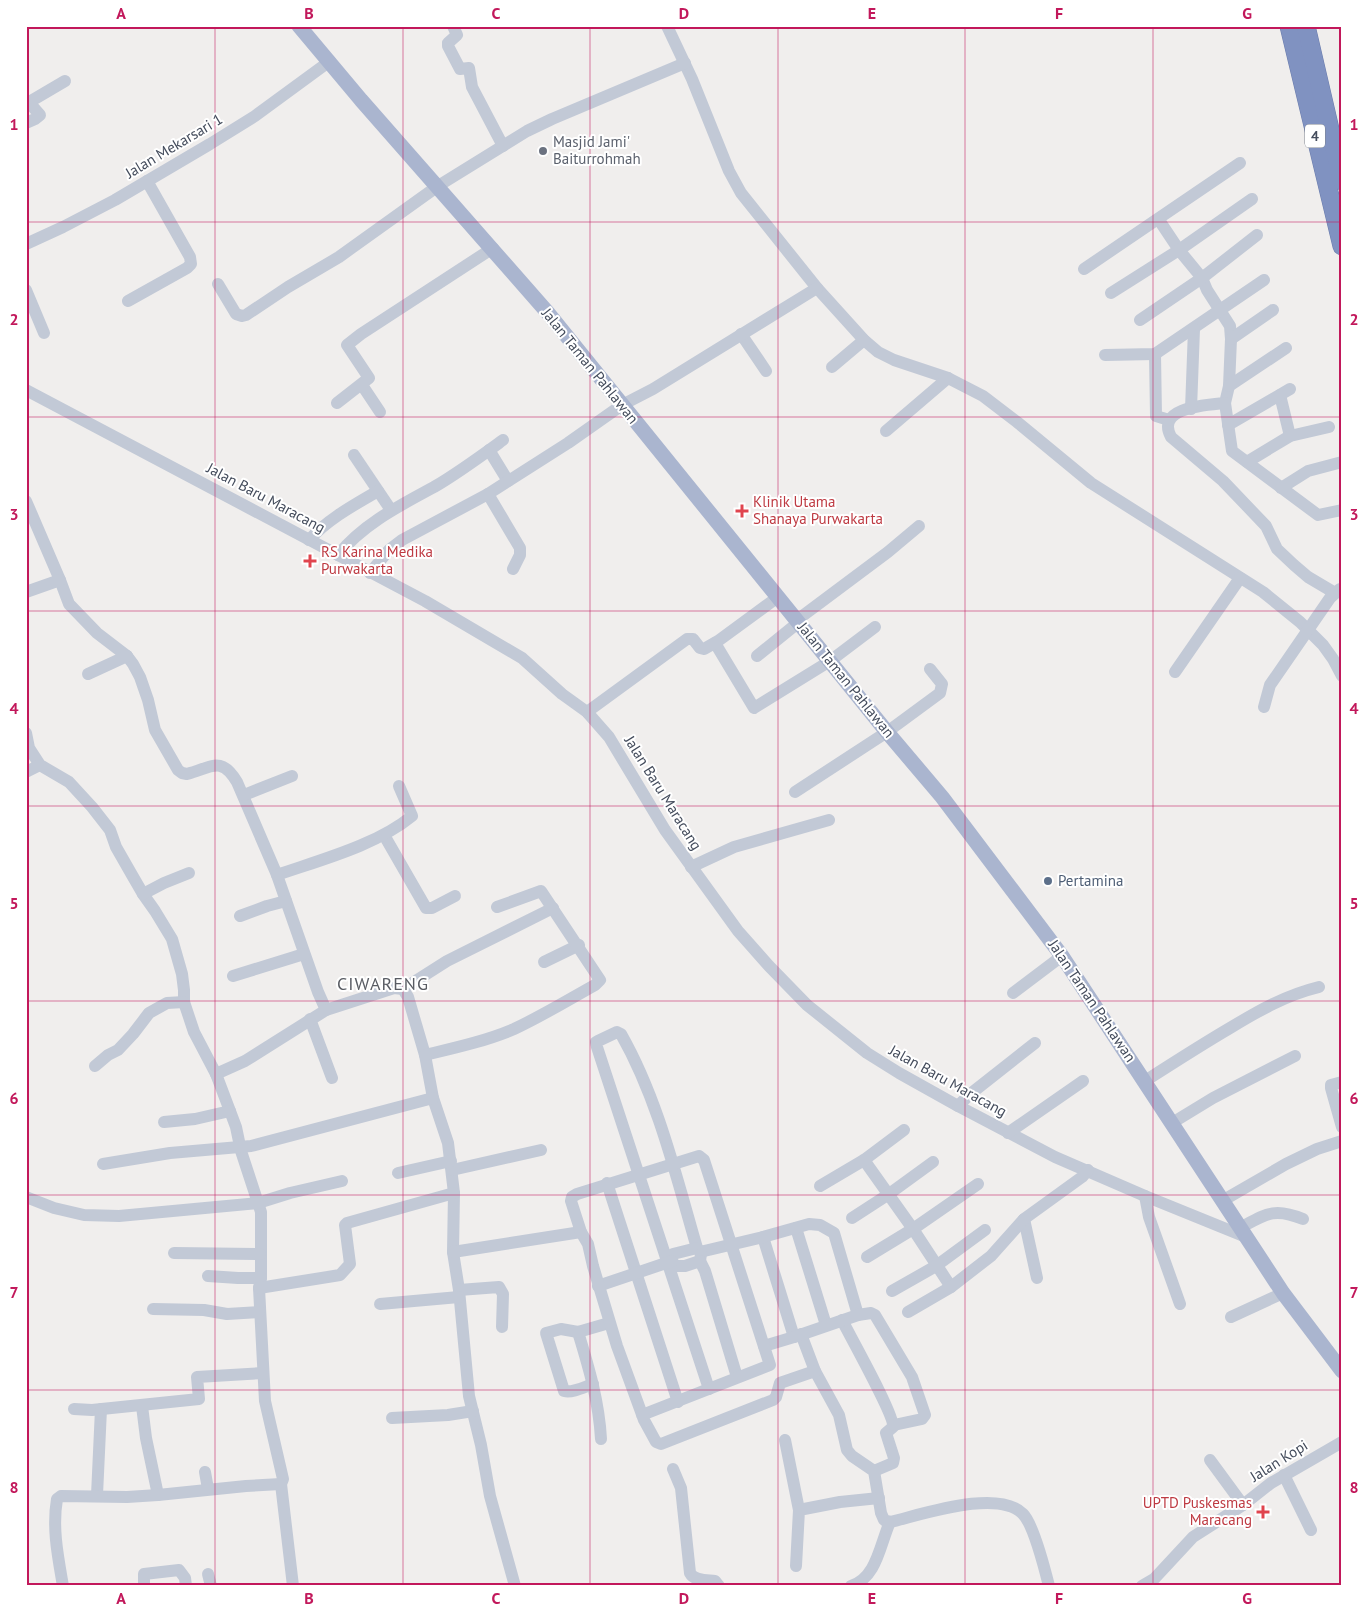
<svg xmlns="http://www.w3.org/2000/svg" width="1368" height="1612" font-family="'PT Sans',sans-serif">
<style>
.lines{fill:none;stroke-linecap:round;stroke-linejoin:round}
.highway-casing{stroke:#6b7dad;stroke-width:19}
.minor{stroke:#c2c9d6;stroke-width:12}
.major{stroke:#aab5cf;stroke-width:15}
.highway{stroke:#8092c1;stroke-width:18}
.grid{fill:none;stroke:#c2185b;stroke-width:1;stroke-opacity:0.55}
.worship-dot{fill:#6b7280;stroke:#fff;stroke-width:2}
.health-dot{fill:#e0444e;stroke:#fff;stroke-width:2}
.service-dot{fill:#5c6f8a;stroke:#fff;stroke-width:2}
.labels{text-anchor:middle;stroke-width:4;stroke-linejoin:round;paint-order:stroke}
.shield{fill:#fff;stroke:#7c828d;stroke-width:1}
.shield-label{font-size:14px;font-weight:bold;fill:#444c5c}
.worship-label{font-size:15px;fill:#5b616d;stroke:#fff;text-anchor:start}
.street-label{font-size:15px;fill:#444c5c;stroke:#fff}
.health-label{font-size:15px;fill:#be3a42;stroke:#fff;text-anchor:start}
.service-label{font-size:15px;fill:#4e5e75;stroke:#fff;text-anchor:start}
.quarter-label{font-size:18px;letter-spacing:1px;fill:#595c63;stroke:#fff}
.neatline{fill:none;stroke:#c2185b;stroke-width:2}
.grid-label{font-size:16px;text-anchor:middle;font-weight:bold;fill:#c2185b}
</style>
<rect width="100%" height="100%" fill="#f0eeed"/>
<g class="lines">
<defs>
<g id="highway">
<path d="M 1289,26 L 1342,246"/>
<path d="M 1306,26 L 1342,181"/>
</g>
</defs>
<!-- highway casing -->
<use href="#highway" class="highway-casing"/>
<!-- minor -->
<g class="minor">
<path d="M 453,26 L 457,35 L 448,43 L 448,46 L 460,69 L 469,68 L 472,87 L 503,146"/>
<path d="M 667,26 L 692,79 L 729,171 L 741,193 L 817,288 L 864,340 L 878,352 L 894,360 L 948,378 L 983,396 L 1017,422 L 1091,483 L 1263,592 L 1300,622 L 1323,645 L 1333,659 L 1342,676"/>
<path d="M 26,123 L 35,119 L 40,115 L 33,107 L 31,101 L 65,81"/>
<path d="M 1159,220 L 1179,250 L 1202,278 L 1207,290 L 1230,326 L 1231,339 L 1229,386 L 1225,403 C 1207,405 1155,407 1171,437 L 1223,481 L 1266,526 L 1277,549 L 1294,565 L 1308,577 L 1335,593"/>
<path d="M 26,244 L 63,227 L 115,200 L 210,144 L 255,116 L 330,61"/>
<path d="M 1084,269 L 1240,163"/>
<path d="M 218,284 L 236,314 L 242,316 L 246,315 L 288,287 L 339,257 L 438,186 L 527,131 L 552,119 L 685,63"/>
<path d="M 26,290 L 44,333"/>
<path d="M 1111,293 L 1179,250 L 1252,199"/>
<path d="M 128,301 L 187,268 L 191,264 L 190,257 L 147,181"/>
<path d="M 1140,320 L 1202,278 L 1257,235"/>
<path d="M 741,334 L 766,371"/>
<path d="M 1231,339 L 1273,310"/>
<path d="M 1155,354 L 1156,416 L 1169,420"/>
<path d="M 1105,355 L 1155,354 L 1264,280"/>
<path d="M 832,367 L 864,340"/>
<path d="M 362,385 L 380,412"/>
<path d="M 1229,386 L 1286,348"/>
<path d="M 26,390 L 425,601 L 522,658 L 562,694 L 587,712 L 609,737 L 665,830 L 738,931 L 769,966 L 807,1005 L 867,1053 L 899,1073 L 958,1106 L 1055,1157 L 1145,1196 L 1246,1237"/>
<path d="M 1280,395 L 1290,436"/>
<path d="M 337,403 L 369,378 L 347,345 L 361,334 L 493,248"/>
<path d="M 1225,403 L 1232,451 L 1318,515 L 1342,510"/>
<path d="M 1191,409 L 1194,329"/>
<path d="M 1228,425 L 1290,389"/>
<path d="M 886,431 L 948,378"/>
<path d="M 489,450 L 508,481"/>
<path d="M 354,455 L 391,510"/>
<path d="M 1247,462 L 1290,436 L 1329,427"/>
<path d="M 1281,488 L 1308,471 L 1342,462"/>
<path d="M 488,494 L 520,548 L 520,555 L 513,569"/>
<path d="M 26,501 L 60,580 L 69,604 L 97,633 L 127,656 L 133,664 L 140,677 L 148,700 L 155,730 L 178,770 L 182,773 L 187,774 C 211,768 221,755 237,782 L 277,875 L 318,992 L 326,1010 L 394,988 L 403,989 L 408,997 L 425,1055 L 433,1098 L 448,1143 L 454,1193 L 453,1252 L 459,1290 L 469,1396 L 481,1445 L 490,1496 L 515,1586"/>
<path d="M 309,540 C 328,519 354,505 378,491"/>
<path d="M 338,555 C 363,524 399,506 434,487 C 458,473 481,456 503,440"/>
<path d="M 370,573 L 389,550 L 402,540 L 488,494 L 568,443 L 622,405 L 653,389 L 817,288"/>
<path d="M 26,592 L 60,580"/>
<path d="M 797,620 L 888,552 L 919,526"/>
<path d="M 715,643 L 754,708 L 830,661 L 875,627"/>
<path d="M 757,656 L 799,622"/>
<path d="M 1175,672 L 1240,578"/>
<path d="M 88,674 L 127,656"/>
<path d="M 1264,707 L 1270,685 L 1330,598 L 1340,589"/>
<path d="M 587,712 L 687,639 L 693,639 L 700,648 L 704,649 L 718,641 L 778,597"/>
<path d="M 26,733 L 29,748 L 40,765 L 69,782 L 92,807 L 110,830 L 116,847 L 132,875 L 143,894 L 155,911 L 172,939 L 182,974 L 184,990 L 184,1002 L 194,1032 L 216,1074 L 230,1111 L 236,1127 L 241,1151 L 261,1212 L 261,1278 L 259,1288 L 265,1401 L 283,1479 L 281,1484 L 293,1586"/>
<path d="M 26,772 L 40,765"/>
<path d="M 795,792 L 887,732 L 940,693 L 942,684 L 930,669"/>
<path d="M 244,795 L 292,776"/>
<path d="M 384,835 L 426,908 L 432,908 L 455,896"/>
<path d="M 691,867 L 734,847 L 829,820"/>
<path d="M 277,875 C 320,860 377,845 412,816 L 399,786"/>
<path d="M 143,894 L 164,883 L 189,873"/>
<path d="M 240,916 L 267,906 L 286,901"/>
<path d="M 544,962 L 579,945"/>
<path d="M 233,976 L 304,954"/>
<path d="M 403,989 L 447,961 L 553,908"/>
<path d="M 1013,993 L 1062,956"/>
<path d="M 310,1019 L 332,1078"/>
<path d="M 425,1055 C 454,1048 486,1041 514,1029 C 542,1016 568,1000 595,985 L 600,980 L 541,891 L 497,907"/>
<path d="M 95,1066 L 108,1055 L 118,1050 L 133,1034 L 149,1013 L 167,1003 L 184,1002"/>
<path d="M 216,1074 L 245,1061 L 326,1010"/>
<path d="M 1145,1081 C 1173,1063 1201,1045 1230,1028 C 1258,1011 1286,995 1319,987"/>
<path d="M 1342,1082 L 1331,1085 L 1331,1088 L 1342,1127"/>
<path d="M 958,1106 L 969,1095 L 1035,1043"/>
<path d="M 164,1122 L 195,1119 L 230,1111"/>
<path d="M 1172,1123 L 1213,1098 L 1295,1056"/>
<path d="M 1008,1133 L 1083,1081"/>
<path d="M 864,1160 L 913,1229 L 951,1287"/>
<path d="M 103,1164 L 170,1153 L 251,1146 L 433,1098"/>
<path d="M 452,1170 L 541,1150"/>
<path d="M 398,1173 L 451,1161"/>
<path d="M 607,1183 L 678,1402"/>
<path d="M 820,1186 L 864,1160 L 904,1130"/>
<path d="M 1145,1196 L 1149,1217 L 1180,1304"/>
<path d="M 26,1197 L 54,1208 L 84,1215 L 119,1216 L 258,1203 L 290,1193 L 342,1181"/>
<path d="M 1222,1201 L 1286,1164 L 1317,1149 L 1342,1141"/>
<path d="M 852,1218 L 889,1194 L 933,1162"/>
<path d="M 1024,1219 L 1037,1278"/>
<path d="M 796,1228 L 826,1325"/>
<path d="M 1240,1228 C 1266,1214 1274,1207 1303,1219"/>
<path d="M 763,1237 L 794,1337"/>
<path d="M 697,1248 C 676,1176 658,1099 621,1034 L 617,1032 L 598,1041 L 596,1042 L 597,1047 L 709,1389"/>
<path d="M 453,1252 L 581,1232"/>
<path d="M 174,1253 L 260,1254"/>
<path d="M 867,1257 L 913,1229 L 978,1184"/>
<path d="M 672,1261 L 673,1254 L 697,1248 L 700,1252 L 763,1237 L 809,1224 L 820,1225 L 834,1233 L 858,1315"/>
<path d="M 672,1261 L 674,1266 L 685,1266 L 700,1261 L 701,1254"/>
<path d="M 700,1261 L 705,1271 L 737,1377"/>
<path d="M 208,1276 L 238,1278 L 261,1278"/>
<path d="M 598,1286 L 672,1261"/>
<path d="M 259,1288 L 340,1275 L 350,1264 L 345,1225 L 347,1223 L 454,1193"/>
<path d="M 459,1290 L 499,1287 L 503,1294 L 502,1327"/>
<path d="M 892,1291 L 936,1266 L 985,1230"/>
<path d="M 380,1304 L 459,1297"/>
<path d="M 153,1309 L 204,1310 L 227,1314 L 259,1312"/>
<path d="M 908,1312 L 951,1287 L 991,1256 L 1024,1219 L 1082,1177 L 1088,1170"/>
<path d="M 1231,1317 L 1283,1293"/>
<path d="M 842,1320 C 850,1336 895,1416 893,1427 L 886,1433 L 894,1458 L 893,1463 L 874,1471"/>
<path d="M 578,1332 C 589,1368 599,1402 601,1439"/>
<path d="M 801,1334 L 815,1371 L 839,1415 L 847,1450 L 852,1456 L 874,1471 L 881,1513 L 884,1520 L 890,1522 C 921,1515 998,1488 1023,1514 C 1033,1524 1045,1570 1049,1586"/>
<path d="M 764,1346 L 794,1337 L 858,1315 L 871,1313 L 875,1315 L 912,1377 L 925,1415 L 922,1419 L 894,1425"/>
<path d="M 593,1384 C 584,1387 573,1393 564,1391 L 546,1333 L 561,1329 L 578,1332 L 609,1323"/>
<path d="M 142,1406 L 146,1438 L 158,1495"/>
<path d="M 74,1409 L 92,1410 L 199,1399 L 197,1377 L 263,1373"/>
<path d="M 642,1415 L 770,1365 L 704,1160 L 699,1156 L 577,1194 L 572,1197 L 571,1201 L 581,1232 L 588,1244 L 593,1266 L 617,1346 L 644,1420 L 656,1442 L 661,1444 L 773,1400 L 776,1397 L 780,1383 L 815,1371"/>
<path d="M 392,1418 L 448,1415 L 473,1411"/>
<path d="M 785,1440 L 799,1510"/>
<path d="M 1210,1460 L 1243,1505"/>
<path d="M 673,1469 L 681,1488 L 690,1573 C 694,1581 707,1580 715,1581 L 719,1586"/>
<path d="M 205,1472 L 208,1489"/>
<path d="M 1284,1475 L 1311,1530"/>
<path d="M 97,1495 L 101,1409"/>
<path d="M 796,1566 L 799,1510 L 840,1502 L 879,1498"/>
<path d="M 208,1574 L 211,1586"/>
<path d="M 63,1586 C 58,1557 52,1528 57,1499 L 61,1496 L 127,1497 L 158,1495 L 246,1486 L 281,1484"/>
<path d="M 144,1586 L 144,1574 L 179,1570 L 185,1578 L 186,1586"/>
<path d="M 851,1586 C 877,1578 880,1544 890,1522"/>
<path d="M 1142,1586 L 1154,1579 L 1193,1537 L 1243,1505 L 1271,1483 L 1342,1442"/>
</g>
<!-- major -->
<path class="major" d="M 299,26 L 361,100 L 548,313 L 887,732 L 942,797 L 1062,956 L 1283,1293 L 1342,1371"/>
<!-- highway -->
<use href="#highway" class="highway"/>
</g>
<!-- grid -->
<path class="grid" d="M 215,26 L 215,1586M 403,26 L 403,1586M 590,26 L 590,1586M 778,26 L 778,1586M 965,26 L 965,1586M 1153,26 L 1153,1586M 26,222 L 1342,222M 26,417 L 1342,417M 26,611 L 1342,611M 26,806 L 1342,806M 26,1001 L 1342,1001M 26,1195 L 1342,1195M 26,1390 L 1342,1390"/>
<!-- markers -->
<circle class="worship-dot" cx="543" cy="151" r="5"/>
<g class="health-dot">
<path d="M739.5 503.5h5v5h5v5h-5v5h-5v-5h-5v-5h5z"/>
<path d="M307.5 553.5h5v5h5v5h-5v5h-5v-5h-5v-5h5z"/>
<path d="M1260.5 1504.5h5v5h5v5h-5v5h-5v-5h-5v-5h5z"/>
</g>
<circle class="service-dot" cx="1048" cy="881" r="5"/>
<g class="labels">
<!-- shield labels -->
<rect class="shield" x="1305" y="124.5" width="20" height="23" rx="4"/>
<g class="shield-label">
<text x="1315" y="141">4</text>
</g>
<!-- worship labels -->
<g class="worship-label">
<text x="553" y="147">Masjid Jami'<tspan x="553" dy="17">Baiturrohmah</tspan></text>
</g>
<!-- street labels -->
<g class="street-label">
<text transform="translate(174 146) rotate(-31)" y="5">Jalan Mekarsari 1</text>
<text transform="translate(590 366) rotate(51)" y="5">Jalan Taman Pahlawan</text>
<text transform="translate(266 498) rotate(28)" y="5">Jalan Baru Maracang</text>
<text transform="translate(846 680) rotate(51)" y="5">Jalan Taman Pahlawan</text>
<text transform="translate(663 793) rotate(58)" y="5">Jalan Baru Maracang</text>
<text transform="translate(1092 1001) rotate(56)" y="5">Jalan Taman Pahlawan</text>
<text transform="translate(948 1081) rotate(29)" y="5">Jalan Baru Maracang</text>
<text transform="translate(1279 1461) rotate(-32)" y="5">Jalan Kopi</text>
</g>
<!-- health labels -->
<g class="health-label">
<text x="753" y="507">Klinik Utama<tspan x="753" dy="17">Shanaya Purwakarta</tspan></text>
<text x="321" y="557">RS Karina Medika<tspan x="321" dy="17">Purwakarta</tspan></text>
<text x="1252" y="1508" text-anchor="end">UPTD Puskesmas<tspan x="1252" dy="17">Maracang</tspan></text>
</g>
<!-- service labels -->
<g class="service-label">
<text x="1058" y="886">Pertamina</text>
</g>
<!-- quarter labels -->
<g class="quarter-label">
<text x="383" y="990">CIWARENG</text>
</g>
</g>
<!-- border -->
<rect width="1368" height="1612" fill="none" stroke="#ffffff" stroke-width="55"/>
<rect x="28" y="28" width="1312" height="1556" class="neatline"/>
<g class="grid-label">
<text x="121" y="19">A</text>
<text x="309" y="19">B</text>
<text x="496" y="19">C</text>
<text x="684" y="19">D</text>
<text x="872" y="19">E</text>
<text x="1059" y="19">F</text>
<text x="1247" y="19">G</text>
<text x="14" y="130">1</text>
<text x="1354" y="130">1</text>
<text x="14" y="325">2</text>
<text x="1354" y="325">2</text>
<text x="14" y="520">3</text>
<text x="1354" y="520">3</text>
<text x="14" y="714">4</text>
<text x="1354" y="714">4</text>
<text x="14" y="909">5</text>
<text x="1354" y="909">5</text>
<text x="14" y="1104">6</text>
<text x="1354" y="1104">6</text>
<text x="14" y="1298">7</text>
<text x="1354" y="1298">7</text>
<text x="14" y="1493">8</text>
<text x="1354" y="1493">8</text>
<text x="121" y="1604">A</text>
<text x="309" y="1604">B</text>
<text x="496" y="1604">C</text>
<text x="684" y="1604">D</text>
<text x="872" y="1604">E</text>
<text x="1059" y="1604">F</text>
<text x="1247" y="1604">G</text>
</g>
</svg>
